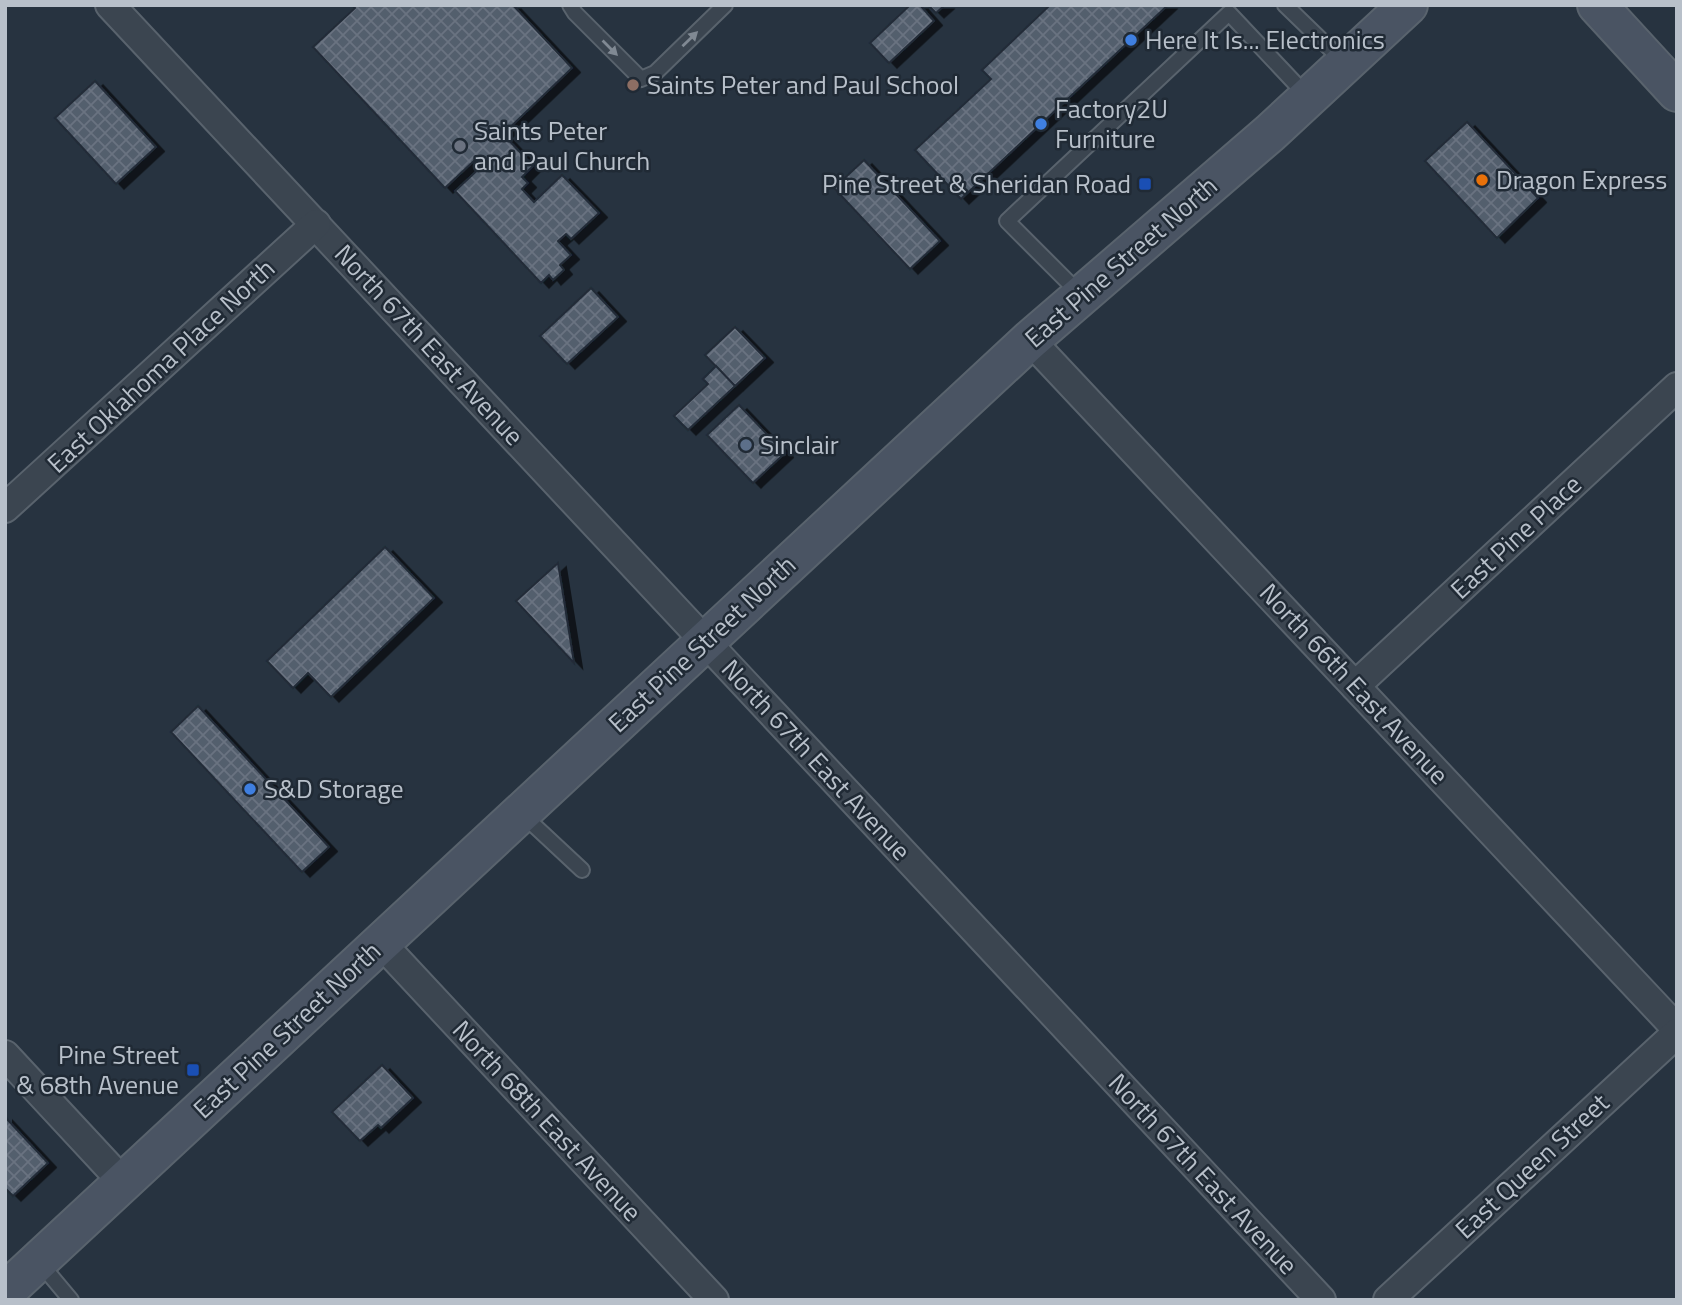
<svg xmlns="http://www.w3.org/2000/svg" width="1682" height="1305" font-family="'Titillium Web',sans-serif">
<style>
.building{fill:url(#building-cross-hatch);stroke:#222c37;stroke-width:2;filter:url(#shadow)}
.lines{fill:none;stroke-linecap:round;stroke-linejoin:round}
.lane-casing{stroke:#59636d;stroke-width:18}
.street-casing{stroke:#59636d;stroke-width:32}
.secondary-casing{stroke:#59636d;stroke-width:42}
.lane{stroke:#3b4550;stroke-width:14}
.street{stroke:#3b4550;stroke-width:28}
.secondary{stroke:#4a5463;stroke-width:38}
.oneway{fill:#808993}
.shop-dot{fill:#3f7fe0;stroke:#202a35;stroke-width:2.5}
.education-dot{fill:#8d6e63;stroke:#202a35;stroke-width:2.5}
.worship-dot{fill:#6b7280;stroke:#202a35;stroke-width:2.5}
.food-dot{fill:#e8710a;stroke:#202a35;stroke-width:2.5}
.transit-dot{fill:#1a4fb4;stroke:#202a35;stroke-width:2.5}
.service-dot{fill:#5c6f8a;stroke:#202a35;stroke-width:2.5}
.labels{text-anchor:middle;stroke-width:5;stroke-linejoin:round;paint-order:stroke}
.poi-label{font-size:26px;fill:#b8c0ca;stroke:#202a35;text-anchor:start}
.street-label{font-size:26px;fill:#b8c0ca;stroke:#202a35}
</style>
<defs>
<pattern id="building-cross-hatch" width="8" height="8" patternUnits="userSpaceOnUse" patternTransform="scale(1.75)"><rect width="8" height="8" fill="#535e6d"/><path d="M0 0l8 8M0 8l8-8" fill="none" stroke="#6a7380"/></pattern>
<filter id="shadow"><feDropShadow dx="8" dy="4.5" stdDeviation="0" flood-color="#0009"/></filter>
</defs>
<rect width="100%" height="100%" fill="#273340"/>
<!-- building -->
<g class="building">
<path d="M 352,5 L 513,5 L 572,68 L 503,134 L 533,166 L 522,177 L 528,183 L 522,189 L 534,202 L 562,175 L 599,213 L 571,239 L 566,234 L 558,241 L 571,255 L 560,265 L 564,270 L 553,280 L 549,275 L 541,283 L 455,191 L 483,165 L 477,158 L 445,188 L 313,47 L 355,8 Z"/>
<path d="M 910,5 L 920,5 L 934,21 L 889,63 L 870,43 Z"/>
<path d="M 928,5 L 945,5 L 936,13 Z"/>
<path d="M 1050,5 L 1168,5 L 961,199 L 915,150 L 991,79 L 982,70 Z"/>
<path d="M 95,81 L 156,147 L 116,184 L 55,118 Z"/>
<path d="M 1467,122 L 1538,198 L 1497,238 L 1425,161 Z"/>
<path d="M 864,160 L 940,241 L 910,269 L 834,188 Z"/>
<path d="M 591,288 L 618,317 L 567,364 L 540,336 Z"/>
<path d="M 735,327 L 765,358 L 735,386 L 705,355 Z"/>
<path d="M 716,366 L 735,386 L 688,430 L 674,416 L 708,384 L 703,379 Z"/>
<path d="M 739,405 L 785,453 L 753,483 L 707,435 Z"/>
<path d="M 385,547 L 434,598 L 331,697 L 308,673 L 293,688 L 267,661 Z"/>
<path d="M 558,563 L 574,663 L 516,601 Z"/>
<path d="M 198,706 L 329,847 L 302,872 L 171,732 Z"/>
<path d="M 382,1065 L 413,1098 L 381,1128 L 378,1125 L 360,1141 L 332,1112 Z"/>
<path d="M 5,1117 L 48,1163 L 13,1196 L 5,1188 Z"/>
</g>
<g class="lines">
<defs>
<g id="lane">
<path d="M 570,5 L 575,13 L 641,79 L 655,73 L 725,5"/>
<path d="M 1285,5 L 1345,63"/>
<path d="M 1080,294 L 1007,221 L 1229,13 L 1308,97"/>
<path d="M 522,814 L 582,870"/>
<path d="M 40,1263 L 71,1300"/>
</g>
<g id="street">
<path d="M 110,5 L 1321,1300"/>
<path d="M 1030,340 L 1677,1029"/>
<path d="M 5,508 L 316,224"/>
<path d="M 1355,686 L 1677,387"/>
<path d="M 381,943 L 714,1300"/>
<path d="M 5,1055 L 123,1182"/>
<path d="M 1388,1300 L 1677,1033"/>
</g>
<g id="secondary">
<path d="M 1597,5 L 1677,92"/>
<path d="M 5,1292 L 1030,340 L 1270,133 L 1408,5"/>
</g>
</defs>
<!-- lane casing -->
<use href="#lane" class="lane-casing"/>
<!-- street casing -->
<use href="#street" class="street-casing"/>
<!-- secondary casing -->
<use href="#secondary" class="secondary-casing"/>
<!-- lane -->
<use href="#lane" class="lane"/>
<!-- street -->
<use href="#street" class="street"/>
<!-- secondary -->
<use href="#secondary" class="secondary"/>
</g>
<!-- one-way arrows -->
<defs><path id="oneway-solid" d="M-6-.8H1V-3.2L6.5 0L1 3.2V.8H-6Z" transform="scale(1.75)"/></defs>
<g class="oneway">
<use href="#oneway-solid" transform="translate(690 39) rotate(-44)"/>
<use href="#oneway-solid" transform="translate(610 48) rotate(45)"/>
</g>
<!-- markers -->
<g class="shop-dot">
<circle cx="1131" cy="40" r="7"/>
<circle cx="1041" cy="124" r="7"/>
<circle cx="250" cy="789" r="7"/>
</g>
<circle class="education-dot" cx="633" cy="85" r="7"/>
<circle class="worship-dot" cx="460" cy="146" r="7"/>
<circle class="food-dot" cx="1482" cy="180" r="7"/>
<g class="transit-dot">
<rect x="1138" y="177" width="14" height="14" rx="3.5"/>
<rect x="186" y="1063" width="14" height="14" rx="3.5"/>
</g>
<circle class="service-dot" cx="746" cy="445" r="7"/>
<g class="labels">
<!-- poi labels -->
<g class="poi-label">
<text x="1145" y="49">Here It Is... Electronics</text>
<text x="647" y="94">Saints Peter and Paul School</text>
<text x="1055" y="118">Factory2U<tspan x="1055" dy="30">Furniture</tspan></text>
<text x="474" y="140">Saints Peter<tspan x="474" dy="30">and Paul Church</tspan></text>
<text x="1496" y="189">Dragon Express</text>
<text x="1131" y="193" text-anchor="end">Pine Street &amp; Sheridan Road</text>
<text x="760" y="454">Sinclair</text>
<text x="264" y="798">S&amp;D Storage</text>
<text x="179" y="1064" text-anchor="end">Pine Street<tspan x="179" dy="30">&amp; 68th Avenue</tspan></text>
</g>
<!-- street labels -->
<g class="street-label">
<text transform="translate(1121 262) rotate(-41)" y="9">East Pine Street North</text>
<text transform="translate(429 345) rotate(47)" y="9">North 67th East Avenue</text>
<text transform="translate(161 366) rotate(-43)" y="9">East Oklahoma Place North</text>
<text transform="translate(1516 537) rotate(-43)" y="9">East Pine Place</text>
<text transform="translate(702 644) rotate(-43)" y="9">East Pine Street North</text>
<text transform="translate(1354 684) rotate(47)" y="9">North 66th East Avenue</text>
<text transform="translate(816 760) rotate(47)" y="9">North 67th East Avenue</text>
<text transform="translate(287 1030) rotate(-43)" y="9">East Pine Street North</text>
<text transform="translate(547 1121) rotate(47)" y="9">North 68th East Avenue</text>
<text transform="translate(1532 1166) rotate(-43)" y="9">East Queen Street</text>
<text transform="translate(1203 1174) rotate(47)" y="9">North 67th East Avenue</text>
</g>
</g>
<!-- border -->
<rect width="1682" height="1305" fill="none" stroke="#b8c0ca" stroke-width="14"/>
</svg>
